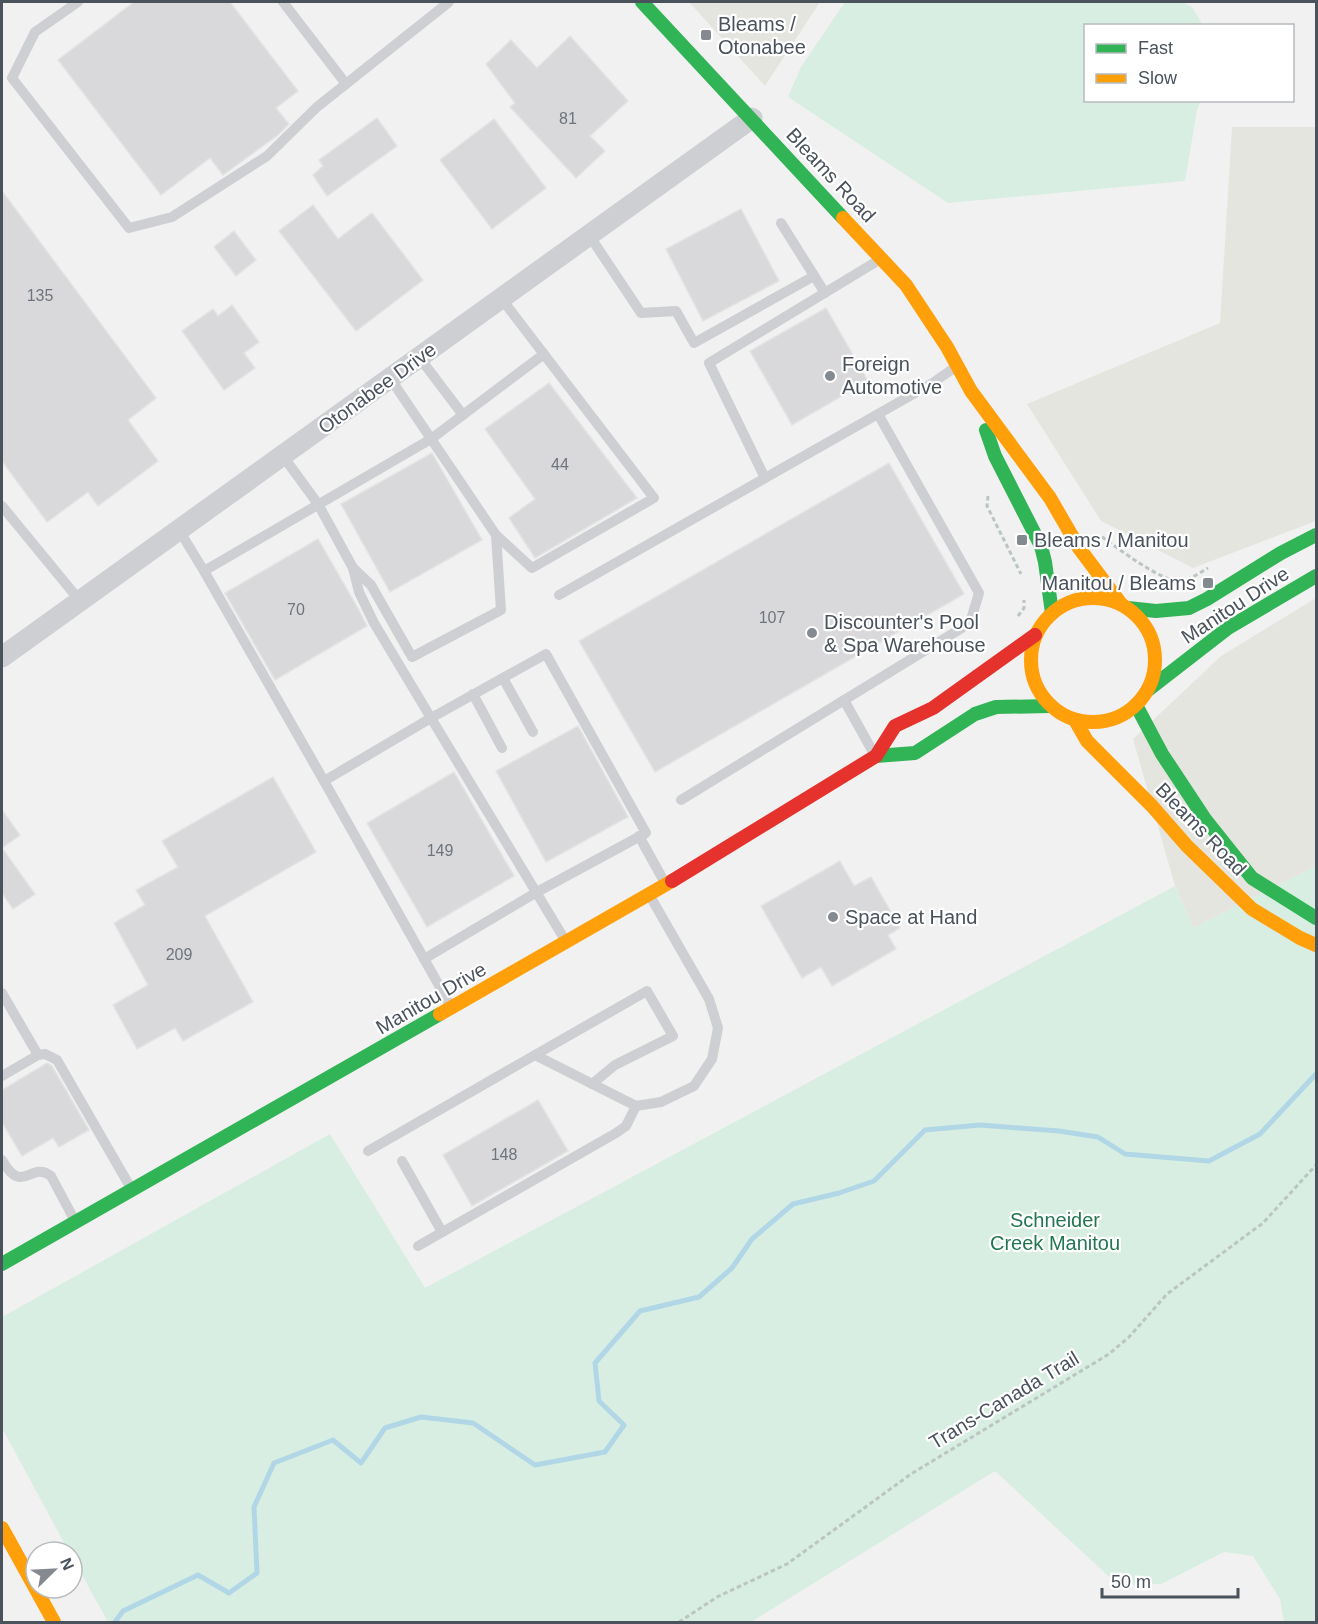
<svg xmlns="http://www.w3.org/2000/svg" width="1318" height="1624" font-family="Helvetica,sans-serif">
<style>
.commercial{fill:#e5e5df}
.green{fill:#d8eee2}
.lines{fill:none;stroke-linecap:round;stroke-linejoin:round}
.stream{stroke:#b1d7e7;stroke-width:5}
.building{fill:#d9d9db;stroke:#e3e3e4;stroke-width:1.5}
.path{stroke:#bbc5c2;stroke-width:3;stroke-dasharray:4.5 3;stroke-linecap:butt}
.lane{stroke:#cdcfd2;stroke-width:10}
.street{stroke:#cdcfd2;stroke-width:21}
.fast{stroke:#30b455;stroke-width:14}
.slow{stroke:#ff9f0a;stroke-width:14}
.jam{stroke:#e5322d;stroke-width:14}
.poi-dot{fill:#848a90;stroke:#fff;stroke-width:2}
.labels{text-anchor:middle;stroke-width:4.5;stroke-linejoin:round;paint-order:stroke}
.number-label{font-size:16px;fill:#6f757d}
.poi-label{font-size:20px;fill:#4a525c;stroke:#fff;text-anchor:start}
.street-label{font-size:20px;fill:#4a525c;stroke:#fff}
.park-label{font-size:20px;fill:#227653;stroke:#fff}
</style>
<rect width="100%" height="100%" fill="#f1f1f1"/>
<!-- commercial -->
<g class="commercial">
<path d="M 689,2 L 820,2 L 765,86 Z"/>
<path d="M 1232,127 L 1316,127 L 1316,521 L 1193,568 L 1101,521 L 1027,404 L 1220,323 Z"/>
<path d="M 1316,598 L 1316,866 L 1193,928 L 1175,886 L 1133,739 L 1221,656 Z"/>
</g>
<!-- green -->
<g class="green">
<path d="M 845,2 L 1183,2 L 1192,7 L 1203,25 L 1086,26 L 1086,100 L 1201,101 L 1197,110 L 1185,181 L 948,203 L 788,97 L 801,67 Z"/>
<path d="M 1316,866 L 1316,1622 L 1284,1622 L 1280,1599 L 1253,1556 L 1224,1552 L 1161,1584 L 1118,1585 L 995,1471 L 751,1622 L 108,1622 L 72,1557 L 72,1552 L 69,1552 L 2,1428 L 2,1317 L 330,1134 L 425,1288 L 1175,886 L 1193,928 Z"/>
</g>
<g class="lines">
<!-- stream -->
<path class="stream" d="M 115,1622 L 123,1611 L 198,1575 L 229,1593 L 257,1573 L 254,1507 L 274,1463 L 333,1440 L 361,1463 L 385,1428 L 421,1417 L 473,1423 L 535,1465 L 605,1452 L 624,1425 L 599,1401 L 595,1363 L 640,1311 L 699,1297 L 732,1268 L 752,1239 L 793,1204 L 839,1193 L 874,1181 L 925,1130 L 980,1125 L 1059,1131 L 1098,1137 L 1125,1154 L 1209,1161 L 1260,1134 L 1316,1074"/>
</g>
<!-- building -->
<g class="building">
<path d="M 134,2 L 230,2 L 298,91 L 276,108 L 289,124 L 278,135 L 223,175 L 210,158 L 161,195 L 58,60 Z"/>
<path d="M 570,36 L 628,101 L 590,136 L 605,151 L 576,178 L 510,107 L 515,103 L 486,64 L 511,40 L 537,68 Z"/>
<path d="M 377,118 L 397,146 L 327,196 L 313,175 L 323,166 L 319,160 Z"/>
<path d="M 494,119 L 546,188 L 492,229 L 440,160 Z"/>
<path d="M 2,191 L 156,398 L 128,420 L 158,461 L 98,506 L 88,492 L 47,522 L 2,461 Z"/>
<path d="M 313,205 L 338,239 L 372,213 L 423,280 L 356,331 L 279,231 Z"/>
<path d="M 741,209 L 779,281 L 703,321 L 666,249 Z"/>
<path d="M 234,231 L 256,260 L 236,276 L 214,247 Z"/>
<path d="M 232,305 L 259,342 L 244,353 L 255,368 L 224,390 L 182,331 L 213,309 L 218,316 Z"/>
<path d="M 826,308 L 868,381 L 792,425 L 750,351 Z"/>
<path d="M 549,383 L 637,498 L 535,558 L 509,518 L 535,499 L 485,429 Z"/>
<path d="M 432,453 L 482,540 L 390,592 L 341,504 Z"/>
<path d="M 889,463 L 964,594 L 655,772 L 579,641 Z"/>
<path d="M 318,539 L 359,610 L 367,626 L 275,680 L 225,593 Z"/>
<path d="M 578,726 L 628,817 L 546,862 L 496,771 Z"/>
<path d="M 454,772 L 514,876 L 427,927 L 367,823 Z"/>
<path d="M 273,777 L 316,852 L 205,916 L 253,1002 L 183,1041 L 175,1028 L 137,1049 L 113,1005 L 148,985 L 114,923 L 145,905 L 136,890 L 178,867 L 162,841 Z"/>
<path d="M 2,810 L 20,835 L 2,848 L 35,894 L 13,909 L 2,893 Z"/>
<path d="M 840,861 L 854,886 L 871,877 L 900,928 L 888,935 L 896,949 L 832,986 L 821,967 L 802,978 L 761,906 Z"/>
<path d="M 47,1063 L 52,1066 L 89,1130 L 59,1147 L 53,1138 L 22,1156 L 2,1122 L 2,1090 Z"/>
<path d="M 538,1100 L 568,1151 L 472,1206 L 443,1155 Z"/>
</g>
<g class="lines">
<!-- path -->
<g class="path">
<path d="M 988,496 L 987,506 L 1021,574"/>
<path d="M 1102,537 C 1118,548 1165,585 1183,581 C 1191,579 1201,572 1208,568"/>
<path d="M 1018,616 L 1024,608 L 1024,600"/>
<path d="M 679,1622 L 717,1597 L 787,1564 L 911,1474 L 1109,1354 L 1129,1337 L 1167,1294 L 1263,1223 L 1316,1165"/>
</g>
<!-- lane -->
<g class="lane">
<path d="M 78,2 L 35,32 L 12,78 L 129,228 L 172,217 L 267,156 L 317,107 L 449,2"/>
<path d="M 283,2 L 346,84"/>
<path d="M 781,223 L 825,293"/>
<path d="M 589,235 L 641,313 L 676,311 L 694,343 L 814,276"/>
<path d="M 419,357 L 463,415"/>
<path d="M 283,456 L 318,504 L 353,568 L 371,585 L 412,657 L 501,610 L 496,535 L 390,378"/>
<path d="M 765,478 L 709,363 L 879,260"/>
<path d="M 2,506 L 80,601"/>
<path d="M 179,530 L 204,571"/>
<path d="M 496,535 L 532,568 L 654,498 L 501,298"/>
<path d="M 353,568 L 359,592 L 374,623 L 431,718 L 546,654 L 646,833 L 537,892 L 424,959"/>
<path d="M 559,595 L 931,384 L 957,366"/>
<path d="M 503,678 L 533,732"/>
<path d="M 473,694 L 502,748"/>
<path d="M 844,700 L 873,752"/>
<path d="M 324,781 L 204,571 L 431,439 L 544,354"/>
<path d="M 681,800 L 970,623 L 979,593 L 878,414"/>
<path d="M 639,836 L 665,883"/>
<path d="M 2,993 L 38,1055"/>
<path d="M 450,1005 L 324,781 L 431,718 L 565,940"/>
<path d="M 535,1055 L 647,991 L 673,1036 L 615,1065 L 592,1084"/>
<path d="M 2,1076 L 38,1055 L 45,1054 L 57,1060 L 132,1190"/>
<path d="M 368,1151 L 535,1055 L 636,1106 L 661,1102 L 694,1086 L 712,1059 L 718,1028 L 709,999 L 650,896"/>
<path d="M 2,1160 C 23,1197 30,1160 51,1176 L 75,1221"/>
<path d="M 402,1161 L 442,1232"/>
<path d="M 418,1246 L 616,1133 L 626,1126 L 636,1106"/>
</g>
<!-- street -->
<path class="street" d="M 2,657 L 752,118"/>
<!-- fast -->
<g class="fast">
<path d="M 642,2 L 843,218"/>
<path d="M 986,430 L 995,456 L 1041,546 L 1045,562 L 1052,613"/>
<path d="M 1128,608 L 1156,611 L 1189,608 L 1207,599 L 1281,553 L 1316,535"/>
<path d="M 1148,690 L 1228,628 L 1316,576"/>
<path d="M 1136,705 L 1162,754 L 1205,819 L 1252,878 L 1316,918"/>
<path d="M 876,756 L 915,753 L 975,714 L 996,707 L 1050,706"/>
<path d="M 2,1264 L 440,1014"/>
</g>
<!-- slow -->
<g class="slow">
<path d="M 843,218 L 906,285 L 947,347 L 971,391 L 1050,498 L 1079,548 L 1121,604"/>
<circle cx="1093" cy="660" r="62"/>
<path d="M 1075,720 L 1087,741 L 1152,806 L 1187,846 L 1252,909 L 1300,938 L 1316,945"/>
<path d="M 440,1014 L 672,881"/>
<path d="M 2,1528 L 54,1622"/>
</g>
<!-- jam -->
<path class="jam" d="M 672,881 L 876,756 L 895,726 L 933,708 L 1035,635"/>
</g>
<!-- markers -->
<g class="poi-dot">
<rect x="700" y="29" width="12" height="12" rx="3"/>
<circle cx="830" cy="376" r="6"/>
<rect x="1016" y="534" width="12" height="12" rx="3"/>
<rect x="1202" y="577" width="12" height="12" rx="3"/>
<circle cx="812" cy="633" r="6"/>
<circle cx="833" cy="917" r="6"/>
</g>
<g class="labels">
<!-- number labels -->
<g class="number-label">
<text x="568" y="124">81</text>
<text x="40" y="301">135</text>
<text x="560" y="470">44</text>
<text x="296" y="615">70</text>
<text x="772" y="623">107</text>
<text x="440" y="856">149</text>
<text x="179" y="960">209</text>
<text x="504" y="1160">148</text>
</g>
<!-- poi labels -->
<g class="poi-label">
<text x="718" y="31">Bleams /<tspan x="718" dy="23">Otonabee</tspan></text>
<text x="842" y="371">Foreign<tspan x="842" dy="23">Automotive</tspan></text>
<text x="1034" y="547">Bleams / Manitou</text>
<text x="1196" y="590" text-anchor="end">Manitou / Bleams</text>
<text x="824" y="629">Discounter's Pool<tspan x="824" dy="23">&amp; Spa Warehouse</tspan></text>
<text x="845" y="924">Space at Hand</text>
</g>
<!-- street labels -->
<g class="street-label">
<text transform="translate(831 175) rotate(47)" y="7">Bleams Road</text>
<text transform="translate(377 388) rotate(-36)" y="7">Otonabee Drive</text>
<text transform="translate(1235 605) rotate(-33)" y="7">Manitou Drive</text>
<text transform="translate(1201 829) rotate(46)" y="7">Bleams Road</text>
<text transform="translate(431 998) rotate(-30)" y="7">Manitou Drive</text>
<text transform="translate(1004 1400) rotate(-31)" y="7">Trans-Canada Trail</text>
</g>
<!-- park labels -->
<g class="park-label">
<text x="1055" y="1227">Schneider<tspan x="1055" dy="23">Creek Manitou</tspan></text>
</g>
</g>
<!-- border -->
<rect width="1318" height="1624" fill="none" stroke="#4a525c" stroke-width="6"/>
<!-- legend -->
<rect x="1084" y="24" width="210" height="78" fill="#ffffff" stroke="#b7babe" stroke-width="1.5"/>
<rect x="1096" y="44" width="30" height="9" fill="#30b455" stroke="#b7babe" stroke-width="1.5"/>
<text x="1138" y="54" font-size="18" fill="#4a525c">Fast</text>
<rect x="1096" y="74" width="30" height="9" fill="#ff9f0a" stroke="#b7babe" stroke-width="1.5"/>
<text x="1138" y="84" font-size="18" fill="#4a525c">Slow</text>
<!-- north arrow -->
<g transform="translate(54 1570) rotate(66)"><circle r="28" fill="#ffffff" stroke="#b7babe" stroke-width="1.5"/>
<path d="M0-4.5L10 22L0 15L-10 22Z" fill="#848a90"/>
<text y="-9" font-size="16" font-weight="bold" text-anchor="middle" fill="#4a525c">N</text>
</g>
<!-- scale -->
<path d="M1102 1588v9h136v-9" fill="none" stroke="#4a525c" stroke-width="3"/>
<text x="1111" y="1588" font-size="18" fill="#4a525c" stroke="#ffffff" stroke-width="4.5" paint-order="stroke">50 m</text>
</svg>
